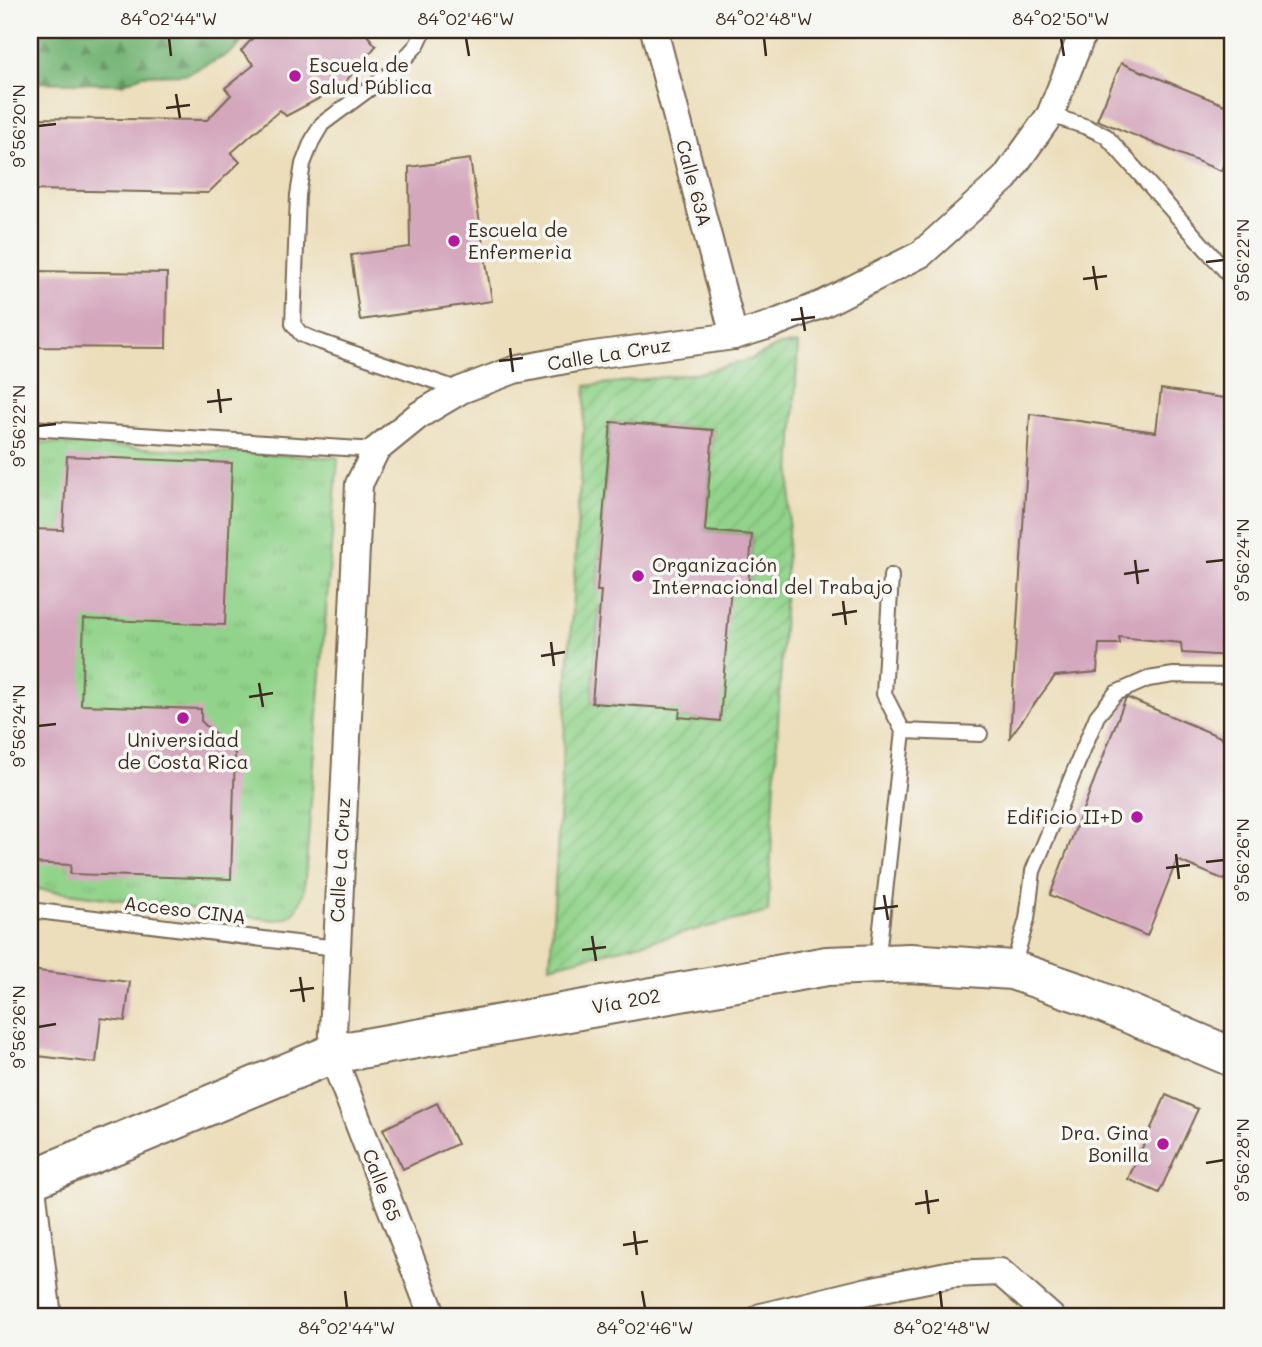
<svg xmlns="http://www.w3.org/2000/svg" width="1262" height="1347" font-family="Mali,sans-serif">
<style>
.grass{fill:url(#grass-tufts);stroke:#667e54;stroke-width:2}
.forest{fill:url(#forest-firs);stroke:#58704a;stroke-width:2}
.garden{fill:url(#garden-furrows);stroke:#667e54;stroke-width:2;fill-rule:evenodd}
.building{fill:#d4a7bd}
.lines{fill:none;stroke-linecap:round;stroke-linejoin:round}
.service-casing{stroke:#796955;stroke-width:18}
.minor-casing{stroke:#796955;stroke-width:30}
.secondary-casing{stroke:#796955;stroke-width:42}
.service{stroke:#fff;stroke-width:14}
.minor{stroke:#fff;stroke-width:26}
.secondary{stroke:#fff;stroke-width:38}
.ticks{fill:none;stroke:#3b2a1e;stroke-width:2.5}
.poi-dot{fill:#b5179e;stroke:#f6f6f2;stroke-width:2.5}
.labels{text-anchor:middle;stroke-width:7;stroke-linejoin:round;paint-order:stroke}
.poi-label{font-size:19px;fill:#3b2a1e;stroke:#f6f6f2;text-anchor:start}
.street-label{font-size:19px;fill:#3b2a1e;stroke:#f6f6f2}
.neatline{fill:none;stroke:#3b2a1e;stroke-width:2.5}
.ticks-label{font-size:18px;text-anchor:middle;fill:#3b2a1e}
</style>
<defs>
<pattern id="grass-tufts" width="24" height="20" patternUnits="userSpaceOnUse" patternTransform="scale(1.75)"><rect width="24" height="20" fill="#91d38a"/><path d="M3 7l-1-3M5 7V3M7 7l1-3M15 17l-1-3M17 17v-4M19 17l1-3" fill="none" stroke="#7eb577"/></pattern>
<pattern id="forest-firs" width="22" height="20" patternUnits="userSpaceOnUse" patternTransform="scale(1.75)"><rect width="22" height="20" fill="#74b576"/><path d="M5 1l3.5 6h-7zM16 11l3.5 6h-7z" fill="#609360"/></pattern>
<pattern id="garden-furrows" width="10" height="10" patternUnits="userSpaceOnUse" patternTransform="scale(1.75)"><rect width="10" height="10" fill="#91d38a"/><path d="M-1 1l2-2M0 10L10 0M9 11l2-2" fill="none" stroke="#7eb577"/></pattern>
</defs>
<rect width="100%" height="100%" fill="#f6f6f2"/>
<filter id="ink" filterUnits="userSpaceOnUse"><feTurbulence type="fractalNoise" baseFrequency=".0143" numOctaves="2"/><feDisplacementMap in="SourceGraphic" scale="14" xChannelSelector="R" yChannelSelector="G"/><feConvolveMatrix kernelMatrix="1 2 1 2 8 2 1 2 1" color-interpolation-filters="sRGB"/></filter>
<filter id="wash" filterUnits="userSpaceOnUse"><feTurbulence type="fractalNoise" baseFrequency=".00686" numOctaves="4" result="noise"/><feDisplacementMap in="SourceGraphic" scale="28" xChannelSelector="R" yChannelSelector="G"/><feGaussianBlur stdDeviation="1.57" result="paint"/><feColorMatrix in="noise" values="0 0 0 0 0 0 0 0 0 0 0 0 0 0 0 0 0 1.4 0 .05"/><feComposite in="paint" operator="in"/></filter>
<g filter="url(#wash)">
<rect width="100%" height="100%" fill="#ecdebb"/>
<!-- grass -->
<path class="grass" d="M 30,442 L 338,458 L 304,891 C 299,908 294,918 275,920 L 30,888 Z"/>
<!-- forest -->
<path class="forest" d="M 30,30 L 250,30 L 237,48 L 223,57 L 187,74 L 142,75 L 122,84 L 30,82 Z"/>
<!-- garden -->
<path class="garden" d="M 798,344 L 768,912 L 550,966 L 586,386 L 699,373 L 752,359 L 780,345 ZM 610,422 L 713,430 L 705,531 L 752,535 L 748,588 L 683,583 L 720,721 L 680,717 L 681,696 L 640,707 L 592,703 L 599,606 L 645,609 L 654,595 L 597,590 Z"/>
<g id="blocks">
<!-- building -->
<g class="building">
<path d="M 260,30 L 363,30 L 376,46 L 341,87 L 286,116 L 280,110 L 231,153 L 240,162 L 208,193 L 30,190 L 30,118 L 207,120 L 231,95 L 225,88 L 254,65 L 241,51 Z"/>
<path d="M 1121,63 L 1232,108 L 1232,144 L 1221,171 L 1097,120 Z"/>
<path d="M 470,159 L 492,301 L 360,320 L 351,255 L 410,247 L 409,167 Z"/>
<path d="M 30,271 L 167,273 L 166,348 L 30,347 Z"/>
<path d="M 1161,389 L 1232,399 L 1232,656 L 1182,653 L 1181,643 L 1119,637 L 1120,644 L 1099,644 L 1097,672 L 1055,676 L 1010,737 L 1030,414 L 1156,432 Z"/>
<path d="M 611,422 L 713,430 L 705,531 L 752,535 L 748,588 L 731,586 L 720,721 L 679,717 L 680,709 L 592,703 L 601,591 L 597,591 Z"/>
<path d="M 67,456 L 232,463 L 225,625 L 84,619 L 81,705 L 201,709 L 201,721 L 235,753 L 231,879 L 70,874 L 71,865 L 30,863 L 30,713 L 33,622 L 30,622 L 30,529 L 63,530 Z"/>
<path d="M 1128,698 L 1232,742 L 1232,883 L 1177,860 L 1147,936 L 1050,895 L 1125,700 Z"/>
<path d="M 30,970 L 130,982 L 125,1021 L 101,1018 L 96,1063 L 30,1055 Z"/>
<path d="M 1166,1095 L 1198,1109 L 1159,1193 L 1128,1179 Z"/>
<path d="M 437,1103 L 457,1144 L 403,1169 L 383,1129 Z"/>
</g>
</g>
</g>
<g filter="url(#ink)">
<use href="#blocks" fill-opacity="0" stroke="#796955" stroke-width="2"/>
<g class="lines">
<defs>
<g id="service">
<path d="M 424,30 L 417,45 L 392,72 L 322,124 L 312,141 L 303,164 L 298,195 L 293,324 L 301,334 L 315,340 L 460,390"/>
<path d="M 1050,115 L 1087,127 L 1106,136 L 1232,278"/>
<path d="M 30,428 L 376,450"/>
<path d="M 903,731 L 980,734"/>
<path d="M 30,910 L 336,948"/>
<path d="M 877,964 L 903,731 L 884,694 L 891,576"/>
<path d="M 1012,970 L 1027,919 L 1033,871 L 1097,716 L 1116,693 L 1148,679 L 1174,675 L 1232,676"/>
</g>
<g id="minor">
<path d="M 654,30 L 734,336"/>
<path d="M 31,1179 L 48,1317"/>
<path d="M 433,1317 L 332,1054 L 359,484 L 376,450 L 419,415 L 461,390 L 514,370 L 586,356 L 734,336 L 770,325 L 823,304 L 921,254 L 1005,178 L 1050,115 L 1084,30"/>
<path d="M 761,1317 L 868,1291 L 952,1274 L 1000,1272 L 1051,1317"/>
</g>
<path id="secondary" d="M 30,1180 L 332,1054 L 827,966 L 910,963 L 1012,970 L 1080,993 L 1232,1057"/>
</defs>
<!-- service casing -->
<use href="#service" class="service-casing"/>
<!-- minor casing -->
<use href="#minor" class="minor-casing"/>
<!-- secondary casing -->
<use href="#secondary" class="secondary-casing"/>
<!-- service -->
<use href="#service" class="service"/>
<!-- minor -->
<use href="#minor" class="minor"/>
<!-- secondary -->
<use href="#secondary" class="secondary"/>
</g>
</g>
<!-- ticks -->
<path class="ticks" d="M 169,38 L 171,56M 466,38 L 469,56M 764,38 L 766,56M 1061,38 L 1064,56M 176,94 L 180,118M 166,108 L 190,105M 38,126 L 56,124M 1206,262 L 1224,260M 1093,266 L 1097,290M 1083,279 L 1107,276M 801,307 L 805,331M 791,320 L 815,317M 510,348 L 513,372M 499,361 L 523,358M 218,389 L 221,413M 207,402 L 232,399M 38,426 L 56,424M 1135,560 L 1138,584M 1206,562 L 1224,560M 1124,574 L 1149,570M 843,601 L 846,625M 832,615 L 857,611M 551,642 L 554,666M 541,656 L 565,652M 259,683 L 263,707M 249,697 L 273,693M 38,726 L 56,724M 1176,854 L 1179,879M 1206,862 L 1224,860M 1166,868 L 1190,865M 884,895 L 888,920M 874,909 L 898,906M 592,936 L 596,961M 582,950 L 606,947M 300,977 L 304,1002M 290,991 L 314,988M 38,1027 L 56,1024M 1206,1163 L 1224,1160M 926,1190 L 929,1214M 915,1204 L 939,1200M 634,1231 L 637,1255M 623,1245 L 648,1241M 345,1291 L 347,1308M 642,1291 L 645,1308M 940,1291 L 942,1308"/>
<!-- markers -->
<g class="poi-dot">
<circle cx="295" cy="76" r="7"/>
<circle cx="454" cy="241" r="7"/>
<circle cx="638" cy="576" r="7"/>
<circle cx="183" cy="718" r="7"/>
<circle cx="1137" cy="817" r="7"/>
<circle cx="1163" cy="1144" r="7"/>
</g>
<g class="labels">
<!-- poi labels -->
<g class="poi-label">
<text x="309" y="72">Escuela de<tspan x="309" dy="22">Salud Pública</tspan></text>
<text x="468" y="237">Escuela de<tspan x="468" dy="22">Enfermerìa</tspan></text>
<text x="652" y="572">Organización<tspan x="652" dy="22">Internacional del Trabajo</tspan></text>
<text x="183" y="747" text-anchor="middle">Universidad<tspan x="183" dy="22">de Costa Rica</tspan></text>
<text x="1123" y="824" text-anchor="end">Edificio II+D</text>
<text x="1149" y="1140" text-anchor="end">Dra. Gina<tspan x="1149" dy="22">Bonilla</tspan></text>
</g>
<!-- street labels -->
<g class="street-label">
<text transform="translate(694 183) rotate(75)" y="7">Calle 63A</text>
<text transform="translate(609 354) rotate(-9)" y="7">Calle La Cruz</text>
<text transform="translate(340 860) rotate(-87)" y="7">Calle La Cruz</text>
<text transform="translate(185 910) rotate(7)" y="7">Acceso CINA</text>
<text transform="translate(626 1001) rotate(-10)" y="7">Vía 202</text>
<text transform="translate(382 1185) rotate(69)" y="7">Calle 65</text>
</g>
</g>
<!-- margin -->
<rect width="1262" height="1347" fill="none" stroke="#f6f6f2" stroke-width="77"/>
<rect x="38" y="38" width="1186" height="1270" class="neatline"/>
<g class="ticks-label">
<text x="169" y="25">84°02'44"W</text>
<text x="466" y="25">84°02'46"W</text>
<text x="764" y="25">84°02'48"W</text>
<text x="1061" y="25">84°02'50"W</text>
<text transform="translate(19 126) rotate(-90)" y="6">9°56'20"N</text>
<text transform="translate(1243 260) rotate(-90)" y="6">9°56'22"N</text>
<text transform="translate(19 426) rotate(-90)" y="6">9°56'22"N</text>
<text transform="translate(1243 560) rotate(-90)" y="6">9°56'24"N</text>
<text transform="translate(19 726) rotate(-90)" y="6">9°56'24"N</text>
<text transform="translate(1243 860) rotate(-90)" y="6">9°56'26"N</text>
<text transform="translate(19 1027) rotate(-90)" y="6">9°56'26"N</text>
<text transform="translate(1243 1160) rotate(-90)" y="6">9°56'28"N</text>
<text x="347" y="1334">84°02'44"W</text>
<text x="645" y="1334">84°02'46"W</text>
<text x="942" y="1334">84°02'48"W</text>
</g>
</svg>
